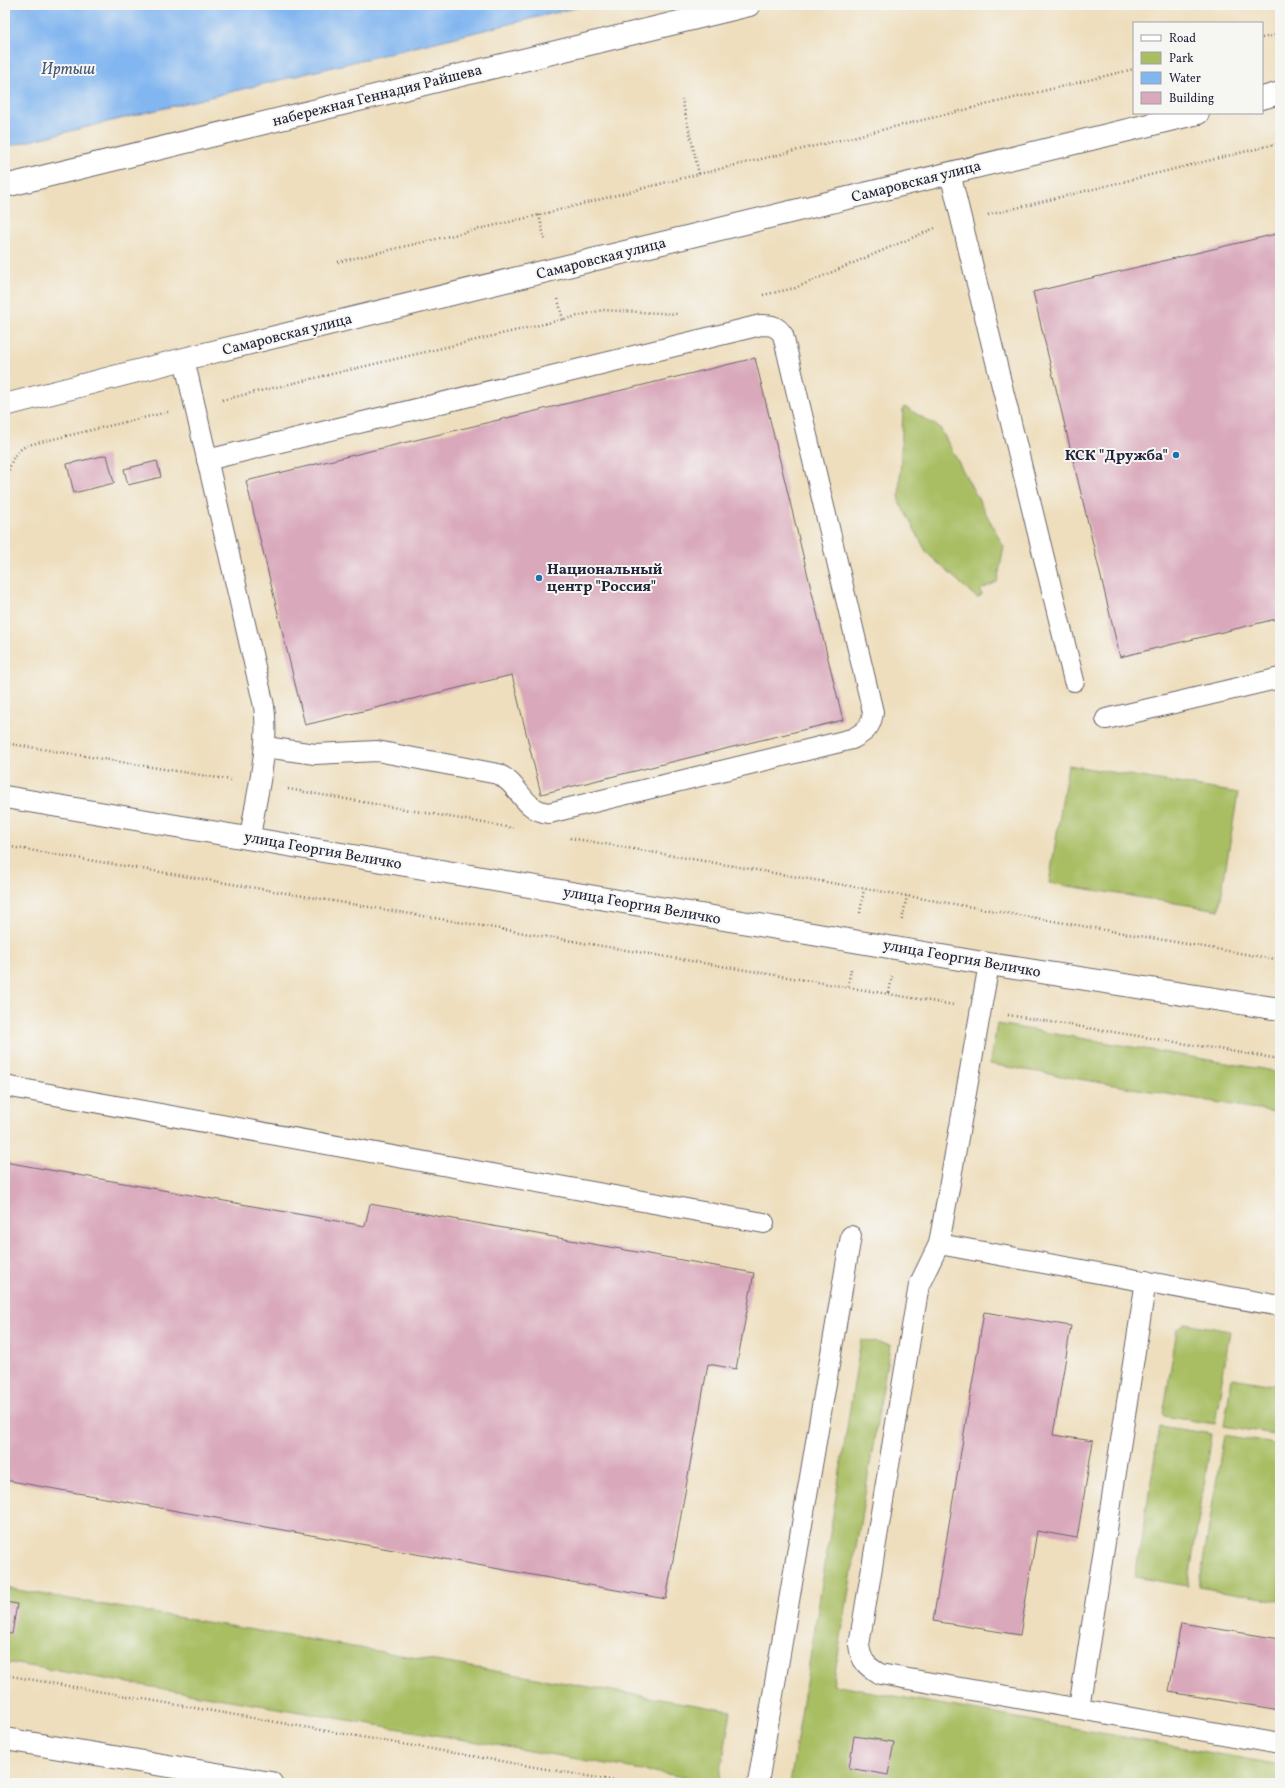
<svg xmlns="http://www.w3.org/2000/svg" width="1285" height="1788" font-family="Vollkorn,serif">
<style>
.green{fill:#a9be63;stroke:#66704f}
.water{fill:#82b6f0;stroke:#526c96}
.building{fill:#d9a8bb}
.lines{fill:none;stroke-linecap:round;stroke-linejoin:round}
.service-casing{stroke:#696468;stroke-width:22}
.pedestrian-casing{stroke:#696468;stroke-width:24}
.minor-casing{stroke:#696468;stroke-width:24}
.path{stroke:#696468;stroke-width:2.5;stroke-dasharray:1 3;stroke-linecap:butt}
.service{stroke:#fff;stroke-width:20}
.pedestrian{stroke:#fff;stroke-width:22}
.minor{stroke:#fff;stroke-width:22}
.poi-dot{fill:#1f6fb2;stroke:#f6f6f2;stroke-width:1.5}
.labels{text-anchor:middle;stroke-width:4;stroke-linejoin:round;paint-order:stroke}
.street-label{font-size:15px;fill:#22223b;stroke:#f6f6f2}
.poi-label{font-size:15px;font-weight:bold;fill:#22223b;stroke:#f6f6f2;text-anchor:end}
.water-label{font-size:16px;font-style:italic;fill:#44567a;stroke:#f6f6f2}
</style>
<rect width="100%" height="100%" fill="#f6f6f2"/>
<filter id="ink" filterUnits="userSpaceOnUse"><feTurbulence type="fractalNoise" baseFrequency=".025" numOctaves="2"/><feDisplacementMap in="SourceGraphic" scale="8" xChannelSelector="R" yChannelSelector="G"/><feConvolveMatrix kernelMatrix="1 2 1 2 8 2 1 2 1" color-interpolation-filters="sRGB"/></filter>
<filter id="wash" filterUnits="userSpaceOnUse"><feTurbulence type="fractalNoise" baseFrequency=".012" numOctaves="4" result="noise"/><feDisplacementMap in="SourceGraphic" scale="16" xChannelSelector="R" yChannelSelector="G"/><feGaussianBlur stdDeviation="0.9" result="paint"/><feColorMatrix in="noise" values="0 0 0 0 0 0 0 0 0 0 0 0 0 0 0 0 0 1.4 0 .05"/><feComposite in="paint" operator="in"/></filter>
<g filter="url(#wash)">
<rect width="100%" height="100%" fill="#eedebd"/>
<!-- green -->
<g class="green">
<path d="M 905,407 L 940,428 L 1004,547 L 997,582 L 980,590 L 982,595 L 977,598 L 927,553 L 899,501 L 903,408 Z"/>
<path d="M 1068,765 L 1238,793 L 1219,910 L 1049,883 Z"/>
<path d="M 997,1024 L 1280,1072 L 1280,1113 L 990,1064 Z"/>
<path d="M 1185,1323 L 1230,1331 L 1215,1424 L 1163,1416 L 1177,1329 Z"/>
<path d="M 861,1340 L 890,1345 L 833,1685 L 1280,1765 L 1280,1783 L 790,1783 Z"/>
<path d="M 1232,1378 L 1280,1386 L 1280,1435 L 1224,1426 Z"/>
<path d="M 1160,1426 L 1212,1434 L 1188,1586 L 1135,1577 Z"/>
<path d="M 1224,1435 L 1280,1445 L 1280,1601 L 1199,1587 Z"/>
<path d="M 5,1588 L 731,1711 L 719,1783 L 5,1662 Z"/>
</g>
<!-- water -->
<path class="water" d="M 5,5 L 587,5 L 5,147 Z"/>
<g id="blocks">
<!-- building -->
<g class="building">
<path d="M 1280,233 L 1280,618 L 1120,657 L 1033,292 Z"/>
<path d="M 755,358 L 843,720 L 541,794 L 512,675 L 305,725 L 246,481 Z"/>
<path d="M 107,455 L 114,483 L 74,493 L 67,464 Z"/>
<path d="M 157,461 L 161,477 L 128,485 L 124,469 Z"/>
<path d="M 5,1162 L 365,1226 L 370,1204 L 754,1273 L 736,1369 L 708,1364 L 666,1599 L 5,1480 Z"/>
<path d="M 984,1312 L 1071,1326 L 1053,1435 L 1093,1441 L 1077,1538 L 1037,1531 L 1020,1635 L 933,1621 Z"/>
<path d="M 5,1602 L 17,1604 L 12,1634 L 5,1633 Z"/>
<path d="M 1181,1623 L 1280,1639 L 1280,1710 L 1169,1692 Z"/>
<path d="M 854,1736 L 894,1742 L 888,1775 L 849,1768 Z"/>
</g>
</g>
</g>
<g filter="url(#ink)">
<use href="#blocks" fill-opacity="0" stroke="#696468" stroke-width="1"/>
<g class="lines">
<defs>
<g id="service">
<path d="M 950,173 L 1074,681"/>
<path d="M 184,359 L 264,706 C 270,749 256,795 250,838"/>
<path d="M 207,460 L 761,325 C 772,325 777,326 783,335 L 873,712 C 871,728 865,732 852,739 L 549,813 C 523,811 520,784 498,774 L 377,751 L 315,754 L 265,747"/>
<path d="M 1106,719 L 1280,678"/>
<path d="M 989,964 L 939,1244 L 919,1285 L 859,1645 C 861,1661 866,1666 880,1674 L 1280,1744"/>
<path d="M 5,1086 L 764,1223"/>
<path d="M 939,1244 L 1280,1306"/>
<path d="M 1079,1708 L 1146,1281"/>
<path d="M 758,1783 L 851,1236"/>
</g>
<path id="pedestrian" d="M 5,186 L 749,5"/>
<g id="minor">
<path d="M 1262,98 L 1280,93"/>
<path d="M 5,405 L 184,359 L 1198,113"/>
<path d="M 5,797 L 989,964 L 1280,1009"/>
<path d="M 5,1739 L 271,1783"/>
</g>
</defs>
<!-- service casing -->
<use href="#service" class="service-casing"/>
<!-- pedestrian casing -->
<use href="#pedestrian" class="pedestrian-casing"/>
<!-- minor casing -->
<use href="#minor" class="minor-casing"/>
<!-- path -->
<g class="path">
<path d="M 1262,38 L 1280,34"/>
<path d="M 699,174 L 1134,69"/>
<path d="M 539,215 L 545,241"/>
<path d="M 988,215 L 1280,143"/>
<path d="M 338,262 L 539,215 L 699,174 L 682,99"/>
<path d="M 763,295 L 795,288 L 935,228"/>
<path d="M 558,299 L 563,320"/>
<path d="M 222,400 L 603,310 L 678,314"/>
<path d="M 5,498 C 9,476 6,455 28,445 L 168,412"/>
<path d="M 5,743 L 231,780"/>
<path d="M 288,789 L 513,828"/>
<path d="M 570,838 L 1280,960"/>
<path d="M 5,846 L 954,1005"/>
<path d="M 860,913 L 864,889"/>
<path d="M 902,920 L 907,896"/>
<path d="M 848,986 L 851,969"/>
<path d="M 889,993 L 892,976"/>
<path d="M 1008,1015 L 1280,1059"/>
<path d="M 5,1675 L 627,1783"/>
</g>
<!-- service -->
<use href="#service" class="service"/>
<!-- pedestrian -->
<use href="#pedestrian" class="pedestrian"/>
<!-- minor -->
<use href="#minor" class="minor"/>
</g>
</g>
<!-- markers -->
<g class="poi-dot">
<circle cx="1176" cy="455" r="4"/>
<circle cx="539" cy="578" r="4"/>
</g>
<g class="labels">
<!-- street labels -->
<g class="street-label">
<text transform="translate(377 95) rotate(-14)" y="5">набережная Геннадия Райшева</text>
<text transform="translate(916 181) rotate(-14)" y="5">Самаровская улица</text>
<text transform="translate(601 258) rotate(-14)" y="5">Самаровская улица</text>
<text transform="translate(287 334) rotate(-14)" y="5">Самаровская улица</text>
<text transform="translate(323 850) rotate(10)" y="5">улица Георгия Величко</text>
<text transform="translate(642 905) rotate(10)" y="5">улица Георгия Величко</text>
<text transform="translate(962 958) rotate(10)" y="5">улица Георгия Величко</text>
</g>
<!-- poi labels -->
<g class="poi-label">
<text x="1168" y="460">КСК "Дружба"</text>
<text x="547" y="574" text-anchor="start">Национальный<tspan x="547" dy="17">центр "Россия"</tspan></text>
</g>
<!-- water labels -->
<g class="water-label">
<text x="68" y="74">Иртыш</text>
</g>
</g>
<!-- margin -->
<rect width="1285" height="1788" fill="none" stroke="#f6f6f2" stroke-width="20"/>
<!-- legend -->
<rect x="1133" y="22" width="130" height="92" fill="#f6f6f2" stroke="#a1a1a9"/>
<rect x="1141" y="35" width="20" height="6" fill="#ffffff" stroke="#a1a1a9"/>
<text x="1169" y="42" font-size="12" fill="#22223b">Road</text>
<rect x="1141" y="52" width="20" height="12" fill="#a9be63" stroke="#a1a1a9"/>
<text x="1169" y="62" font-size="12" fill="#22223b">Park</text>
<rect x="1141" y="72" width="20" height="12" fill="#82b6f0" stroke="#a1a1a9"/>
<text x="1169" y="82" font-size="12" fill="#22223b">Water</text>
<rect x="1141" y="92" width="20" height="12" fill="#d9a8bb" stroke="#a1a1a9"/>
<text x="1169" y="102" font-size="12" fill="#22223b">Building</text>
</svg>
